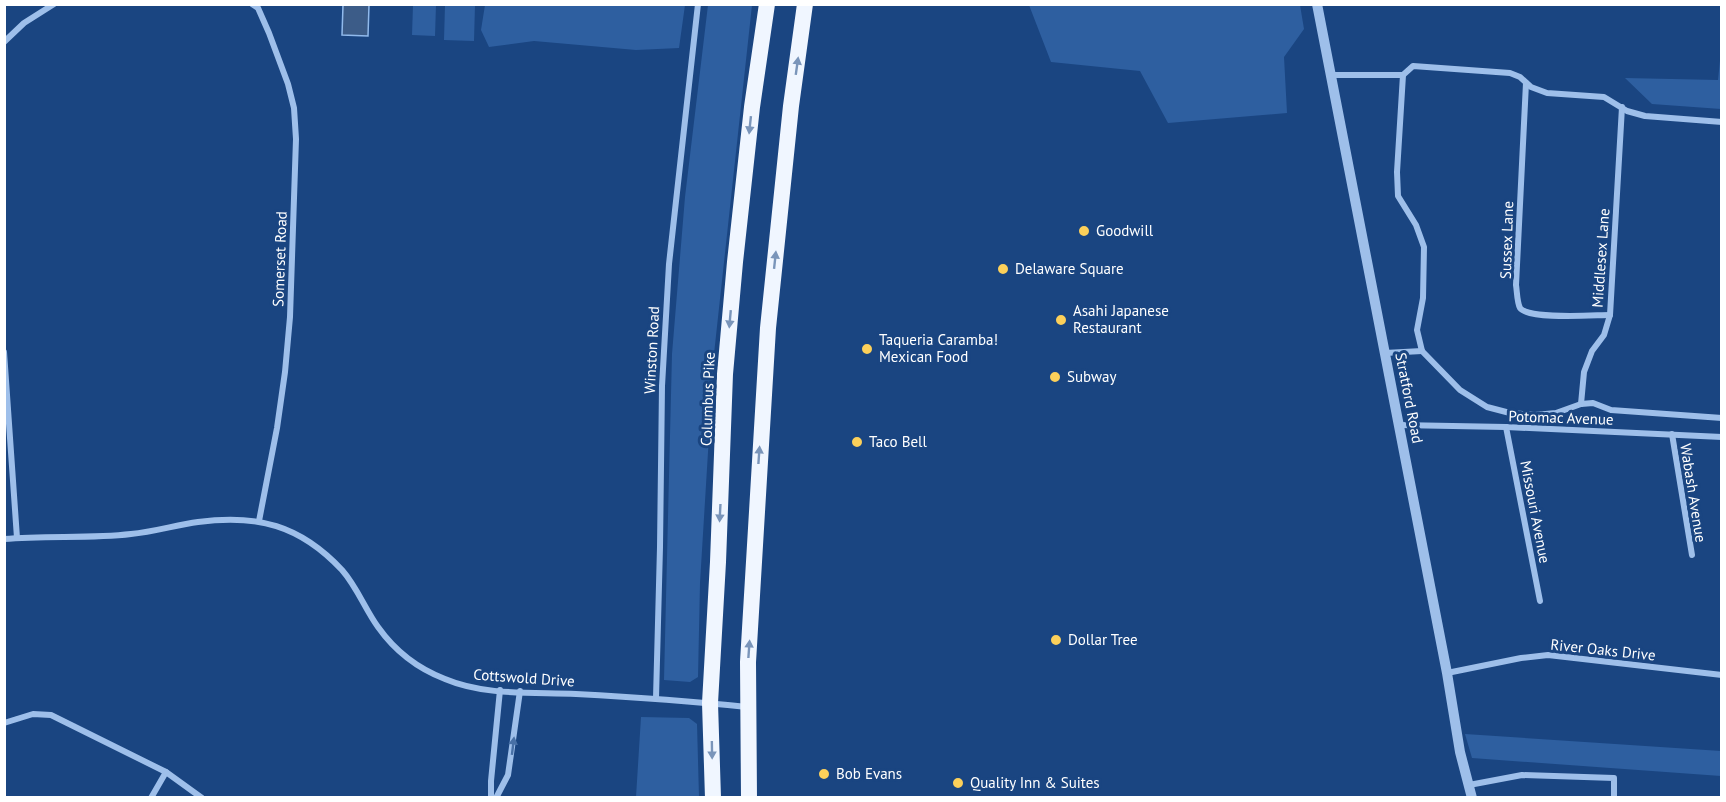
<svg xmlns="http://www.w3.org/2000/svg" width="1726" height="802" font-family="'PT Sans',sans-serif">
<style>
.green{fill:#2e5fa0}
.water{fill:#3c5c88;stroke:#91baec;stroke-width:1.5}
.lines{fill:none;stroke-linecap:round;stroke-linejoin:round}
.minor{stroke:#9ebfea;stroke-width:6}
.tertiary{stroke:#9ebfea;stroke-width:10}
.trunk{stroke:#f0f6ff;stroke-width:16}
.oneway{fill:#7a95ba}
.oneway2{fill:#4870a6}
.poi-dot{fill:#fcd05a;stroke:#1a4581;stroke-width:2}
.labels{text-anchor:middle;stroke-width:6;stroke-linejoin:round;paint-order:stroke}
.poi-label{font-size:15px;fill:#fff;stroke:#1a4581;text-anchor:start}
.street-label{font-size:15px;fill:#fff;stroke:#1a4581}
</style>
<rect width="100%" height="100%" fill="#1a4581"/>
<!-- green -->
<g class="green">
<path d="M 413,5 L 436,5 L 435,36 L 412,35 Z"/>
<path d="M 445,5 L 475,5 L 474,41 L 444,40 Z"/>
<path d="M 485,5 L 485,4 L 685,5 L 679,48 L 636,50 L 534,41 L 489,47 L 481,30 Z"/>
<path d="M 708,5 L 752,5 L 714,354 L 700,583 L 698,677 L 690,682 L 664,680 L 672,354 L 685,197 Z"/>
<path d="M 1029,5 L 1300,5 L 1304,29 L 1284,57 L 1287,113 L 1168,123 L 1140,71 L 1051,62 Z"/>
<path d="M 1721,51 L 1721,109 L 1652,104 L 1625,78 L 1718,80 Z"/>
<path d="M 641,717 L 689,718 L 697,724 L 699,797 L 636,797 Z"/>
<path d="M 1465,734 L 1721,751 L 1721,776 L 1472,758 Z"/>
</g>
<!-- water -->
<path class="water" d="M 343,5 L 369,5 L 368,36 L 342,35 Z"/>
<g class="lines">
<!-- minor -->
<g class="minor">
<path d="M 252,4 L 258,8 L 269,33 L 288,84 L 294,108 L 296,139 L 290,317 L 285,372 L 277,428 L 259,521"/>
<path d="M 4,42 L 24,23 L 54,4"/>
<path d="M 1331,75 L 1403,75 L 1413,66 L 1510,73 L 1520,77 L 1531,87 L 1547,93 L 1604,97 L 1627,111 L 1645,116 L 1722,122"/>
<path d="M 1403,75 L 1397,172 L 1398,196 L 1416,225 L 1424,247 L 1423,298 L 1417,330 L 1422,351 L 1460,390 L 1487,407 L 1510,413 L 1535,415 L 1556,413 L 1581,404 L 1593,403 L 1611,410 L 1722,418"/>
<path d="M 1526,83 L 1516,285 C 1517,291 1517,302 1520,308 C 1529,320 1594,315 1610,315"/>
<path d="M 4,352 L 17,538"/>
<path d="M 1385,353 L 1422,351"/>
<path d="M 1581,404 L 1584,372 L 1592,351 L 1604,335 L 1610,315 L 1622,107"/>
<path d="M 1399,425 L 1506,427 L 1722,437"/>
<path d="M 1506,427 L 1540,601"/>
<path d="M 1672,434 L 1692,555"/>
<path d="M 4,539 C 47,535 89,539 131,534 C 154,532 176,525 198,522 C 257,514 300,525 342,570 C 357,587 365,609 378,627 C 395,651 419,669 445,679 C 485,696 533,692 576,694 C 633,697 690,701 747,707"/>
<path d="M 1447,673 L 1521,658 L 1548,655 L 1722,675"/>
<path d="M 656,698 L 660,547 L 662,386 L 669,264 L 698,4"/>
<path d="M 4,723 L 33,714 L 51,715 L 166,772 L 202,798"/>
<path d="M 1469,785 L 1522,775 L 1614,778 L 1614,798"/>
<path d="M 151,798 L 166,772"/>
<path d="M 491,798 L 491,781 L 500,690"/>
<path d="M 496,798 L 508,775 L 520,691"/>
</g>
<!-- tertiary -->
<path class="tertiary" d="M 1317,4 L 1447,673 L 1460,752 L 1472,798"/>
<!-- trunk -->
<g class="trunk">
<path d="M 713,798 L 710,703 L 718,562 L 725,374 L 735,262 L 752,107 L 767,4"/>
<path d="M 749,798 L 748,662 L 768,328 L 791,106 L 805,4"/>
</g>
</g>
<!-- one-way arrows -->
<defs><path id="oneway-solid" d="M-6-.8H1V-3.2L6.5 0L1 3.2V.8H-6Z" transform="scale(1.5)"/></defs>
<g class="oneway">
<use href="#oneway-solid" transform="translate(797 66) rotate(-82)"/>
<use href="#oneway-solid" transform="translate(750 125) rotate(96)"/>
<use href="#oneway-solid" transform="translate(775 260) rotate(-84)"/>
<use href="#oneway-solid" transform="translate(730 319) rotate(95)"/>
<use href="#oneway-solid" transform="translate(759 455) rotate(-86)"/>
<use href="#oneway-solid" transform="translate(720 513) rotate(93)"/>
<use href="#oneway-solid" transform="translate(749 649) rotate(-86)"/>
<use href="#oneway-solid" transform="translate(712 750) rotate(89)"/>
</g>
<use class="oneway2" href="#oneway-solid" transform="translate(513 746) rotate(-83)"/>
<!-- markers -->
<g class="poi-dot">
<circle cx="1084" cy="231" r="6"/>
<circle cx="1003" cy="269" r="6"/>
<circle cx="1061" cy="320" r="6"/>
<circle cx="867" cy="349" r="6"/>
<circle cx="1055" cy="377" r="6"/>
<circle cx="857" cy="442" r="6"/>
<circle cx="1056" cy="640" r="6"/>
<circle cx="824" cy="774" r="6"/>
<circle cx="958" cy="783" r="6"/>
</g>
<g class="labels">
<!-- poi labels -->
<g class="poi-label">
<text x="1096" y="236">Goodwill</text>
<text x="1015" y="274">Delaware Square</text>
<text x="1073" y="316">Asahi Japanese<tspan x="1073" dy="17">Restaurant</tspan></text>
<text x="879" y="345">Taqueria Caramba!<tspan x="879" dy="17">Mexican Food</tspan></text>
<text x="1067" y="382">Subway</text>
<text x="869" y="447">Taco Bell</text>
<text x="1068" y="645">Dollar Tree</text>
<text x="836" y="779">Bob Evans</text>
<text x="970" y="788">Quality Inn &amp; Suites</text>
</g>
<!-- street labels -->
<g class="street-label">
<text transform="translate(1507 240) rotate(-88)" y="5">Sussex Lane</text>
<text transform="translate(1601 258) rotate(-86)" y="5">Middlesex Lane</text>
<text transform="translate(280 259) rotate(-88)" y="5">Somerset Road</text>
<text transform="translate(652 350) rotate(-87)" y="5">Winston Road</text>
<text transform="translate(1409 398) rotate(79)" y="5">Stratford Road</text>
<text transform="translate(708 399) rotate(-88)" y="5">Columbus Pike</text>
<text transform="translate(1561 418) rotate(2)" y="5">Potomac Avenue</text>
<text transform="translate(1693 493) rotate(81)" y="5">Wabash Avenue</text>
<text transform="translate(1535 512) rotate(79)" y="5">Missouri Avenue</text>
<text transform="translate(1603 650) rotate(6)" y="5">River Oaks Drive</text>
<text transform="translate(524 678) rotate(4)" y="5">Cottswold Drive</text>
</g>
</g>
<!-- border -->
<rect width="1726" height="802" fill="none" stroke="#ffffff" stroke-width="12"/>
</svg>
